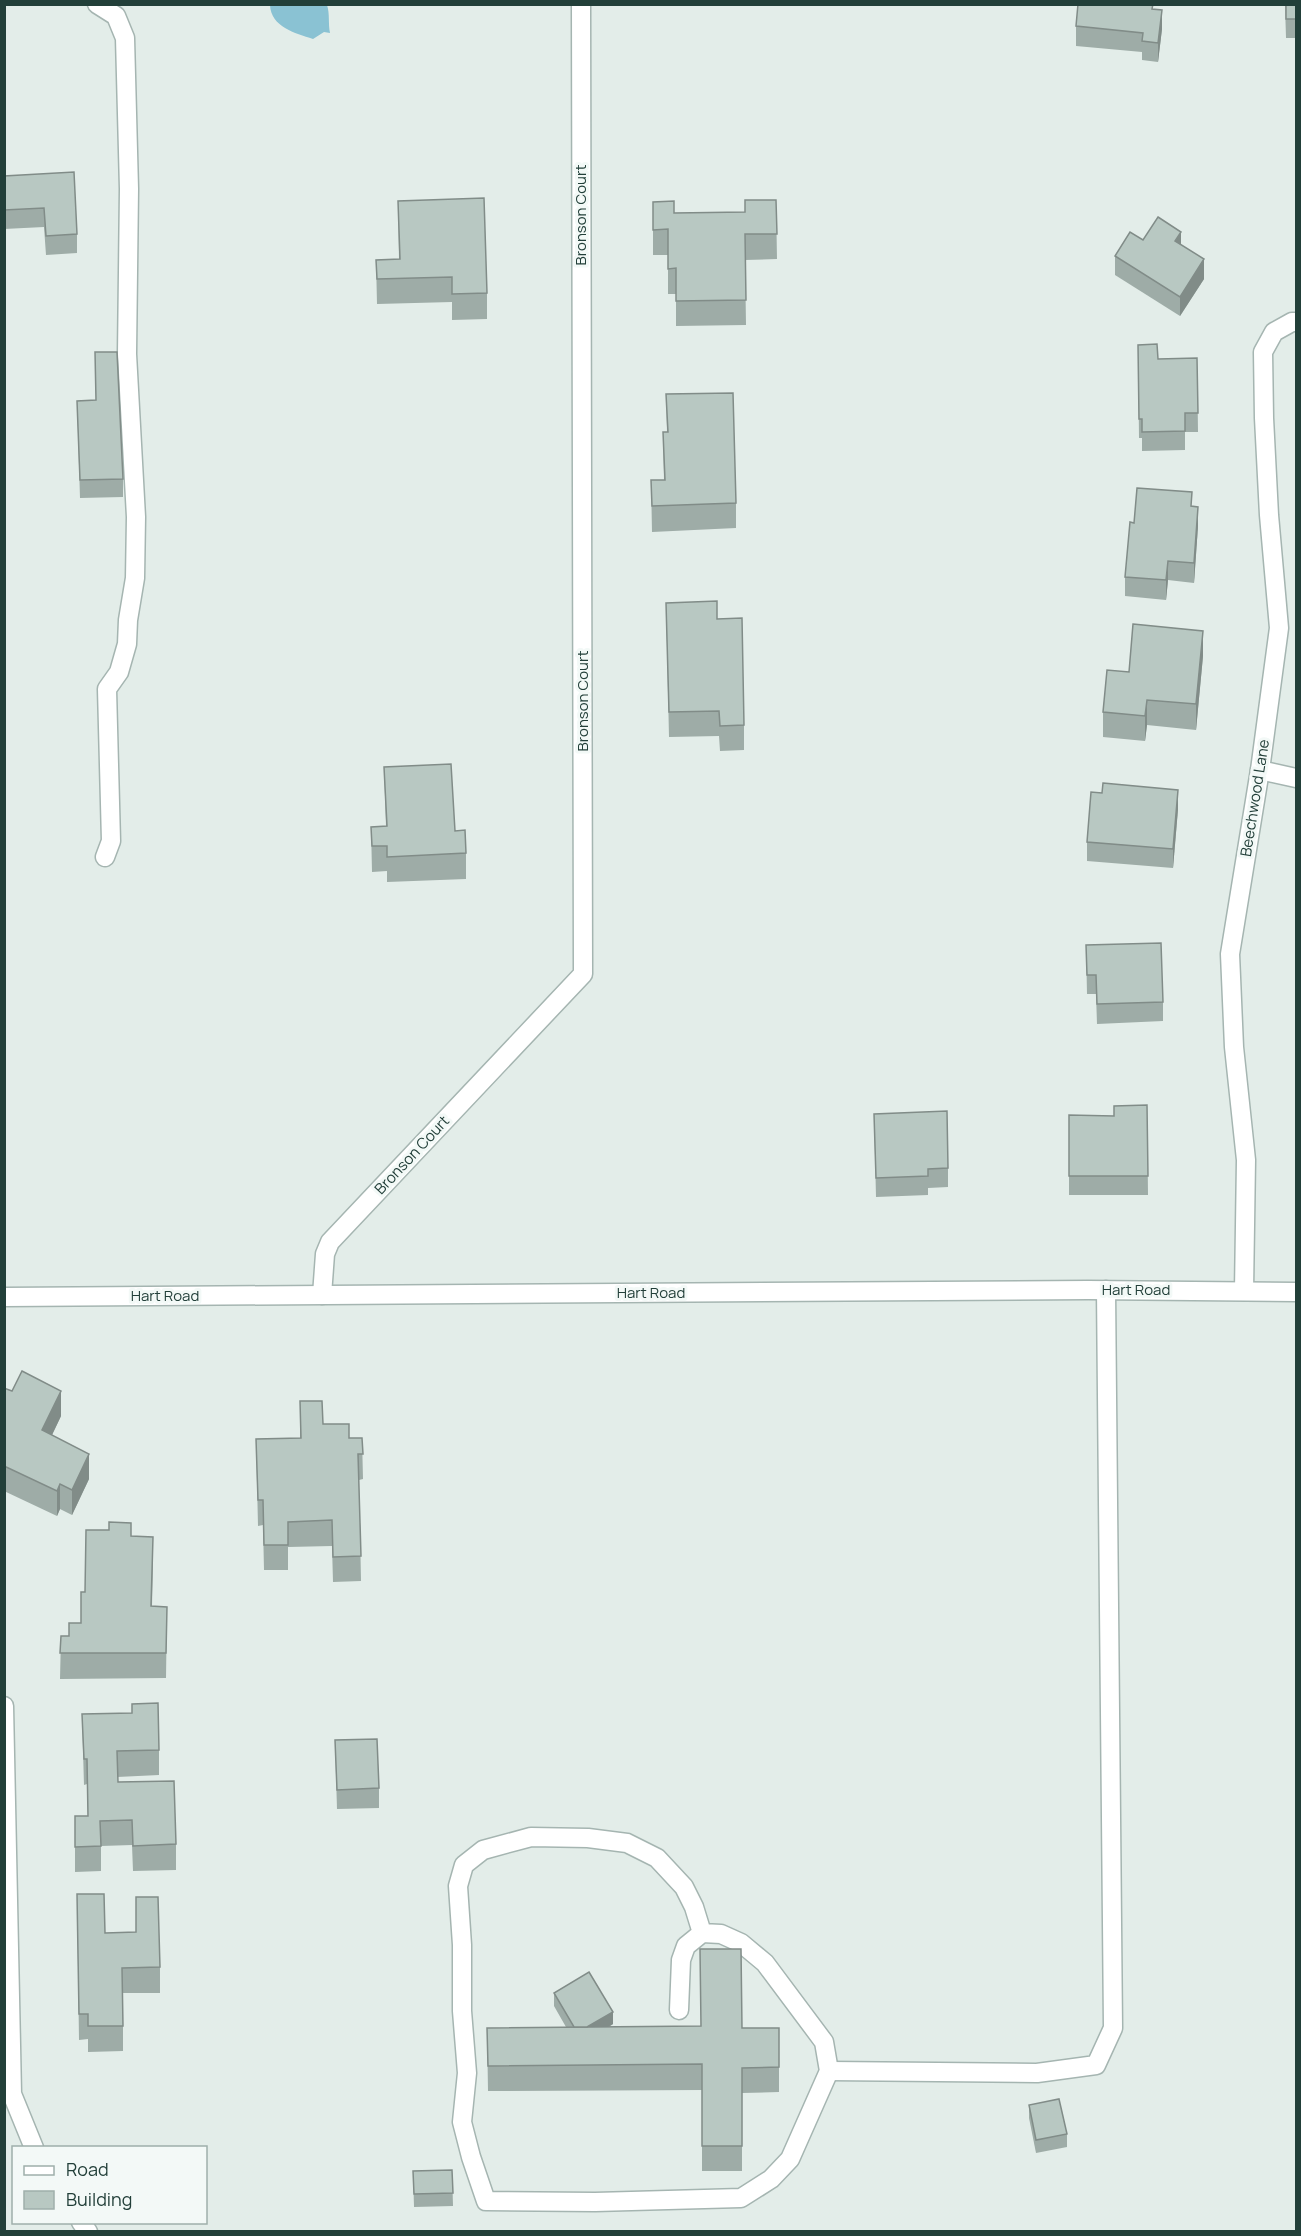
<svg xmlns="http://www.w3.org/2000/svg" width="1301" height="2236" font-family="Manrope,sans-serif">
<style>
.water{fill:#8ac2d3}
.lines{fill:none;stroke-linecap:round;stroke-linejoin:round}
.minor-casing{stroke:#a5b5b1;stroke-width:21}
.minor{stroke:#fff;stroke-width:18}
.wall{fill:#9eaca7}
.shaded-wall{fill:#818c88}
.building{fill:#b8c8c2;stroke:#818c88;stroke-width:1.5}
.labels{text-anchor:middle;stroke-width:6;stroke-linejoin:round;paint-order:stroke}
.street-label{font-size:15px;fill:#223f39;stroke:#f3f9f7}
</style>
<rect width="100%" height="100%" fill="#e3ede9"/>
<!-- water -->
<path class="water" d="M 270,5 L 327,5 C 330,14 328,23 330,33 L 324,32 L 313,39 C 295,33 271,27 270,5 Z"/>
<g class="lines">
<defs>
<g id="minor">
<path d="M 97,4 L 116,16 L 125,38 L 129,189 L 127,354 L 136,517 L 135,578 L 128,620 L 127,644 L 119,672 L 107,689 L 111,841 L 105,857"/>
<path d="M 1260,770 L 1296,778"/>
<path d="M 1244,1291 L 1246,1160 L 1234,1047 L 1230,954 L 1260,770 L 1279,628 L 1269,515 L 1264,418 L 1263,352 L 1274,332 L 1292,322 L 1296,322"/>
<path d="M 322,1295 L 325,1254 L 330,1242 L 583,974 L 581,4"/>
<path d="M 4,1297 L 1088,1290 L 1296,1292"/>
<path d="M 4,1706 L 12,2094 L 34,2148"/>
<path d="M 679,2010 L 681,1960 L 686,1946 L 702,1933 L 721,1934 L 741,1943 L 765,1963 L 824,2042 L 829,2071 L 790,2159 L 771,2179 L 741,2198 L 595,2202 L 486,2201 L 471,2157 L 462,2122 L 467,2073 L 462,2011 L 462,1945 L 458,1886 L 464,1865 L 483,1850 L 531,1837 L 588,1838 L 627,1843 L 657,1858 L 684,1887 L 694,1907 L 702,1933"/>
<path d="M 829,2071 L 1037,2073 L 1096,2065 L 1113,2028 L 1106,1290"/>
<path d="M 81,2222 L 88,2232"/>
</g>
</defs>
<!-- minor casing -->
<use href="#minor" class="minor-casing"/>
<!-- minor -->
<use href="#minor" class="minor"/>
</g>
<!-- wall -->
<g class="wall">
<path d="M 1285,4 L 1296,4 L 1296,38 L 1286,38 Z"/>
<path d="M 1154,9 L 1162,29 L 1158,62 L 1142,60 L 1142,52 L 1076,46 L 1076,26 Z"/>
<path d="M 4,176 L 77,234 L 77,253 L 46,255 L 44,227 L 4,229 Z"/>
<path d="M 776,200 L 777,259 L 745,260 L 746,325 L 676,326 L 676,294 L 668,294 L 668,255 L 653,255 L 653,202 L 674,213 L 745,212 Z"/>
<path d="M 398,201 L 487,293 L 487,319 L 452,320 L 452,302 L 377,304 L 376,260 L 399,259 Z"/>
<path d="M 1143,240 L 1181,245 L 1204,279 L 1180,316 L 1115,275 L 1115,256 Z"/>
<path d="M 1138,345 L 1158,359 L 1197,358 L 1198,432 L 1185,432 L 1185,450 L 1142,451 L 1142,438 L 1139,438 Z"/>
<path d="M 95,352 L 123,479 L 123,497 L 80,498 L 77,401 L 96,400 Z"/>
<path d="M 666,394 L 736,503 L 736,528 L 652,532 L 651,480 L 664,480 L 663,432 L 667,432 Z"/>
<path d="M 1192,506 L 1198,526 L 1194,583 L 1168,580 L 1166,600 L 1125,596 L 1125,577 L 1134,523 Z"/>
<path d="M 666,603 L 717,619 L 744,725 L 744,750 L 720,751 L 719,736 L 669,737 Z"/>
<path d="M 1203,656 L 1196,730 L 1147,725 L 1145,741 L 1103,737 L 1103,712 L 1129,672 Z"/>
<path d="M 384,767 L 455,831 L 466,853 L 466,879 L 387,882 L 387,871 L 372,872 L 371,827 L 386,826 Z"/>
<path d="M 1178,809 L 1173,868 L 1087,861 L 1087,842 Z"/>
<path d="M 1086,945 L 1163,1002 L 1163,1021 L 1097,1024 L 1096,994 L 1087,994 Z"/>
<path d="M 1147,1105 L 1148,1195 L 1069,1195 L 1069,1115 L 1114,1116 Z"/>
<path d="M 874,1114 L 948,1168 L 948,1187 L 928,1188 L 928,1195 L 876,1197 Z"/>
<path d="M 4,1388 L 61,1416 L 52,1435 L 89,1479 L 72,1515 L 60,1509 L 57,1516 L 4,1491 Z"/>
<path d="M 300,1401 L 323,1424 L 349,1438 L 362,1438 L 363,1479 L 359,1480 L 361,1581 L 333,1582 L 332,1546 L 288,1547 L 288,1570 L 264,1570 L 263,1525 L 258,1526 L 256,1439 L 300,1438 Z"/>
<path d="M 131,1536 L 153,1562 L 152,1606 L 167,1607 L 166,1678 L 60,1679 L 61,1636 L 69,1636 L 81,1623 L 85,1592 Z"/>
<path d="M 82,1714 L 159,1750 L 159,1775 L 117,1777 L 118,1782 L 176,1844 L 176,1870 L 133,1871 L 132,1845 L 101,1846 L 101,1871 L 75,1872 L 75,1816 L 88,1816 L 87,1784 L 84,1785 Z"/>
<path d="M 335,1740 L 379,1788 L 379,1808 L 337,1809 Z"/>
<path d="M 77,1894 L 105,1933 L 160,1967 L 160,1993 L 123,1993 L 123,2051 L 88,2052 L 88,2039 L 79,2040 Z"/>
<path d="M 554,1993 L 613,2024 L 609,2027 L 742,2028 L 779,2067 L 779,2092 L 742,2093 L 742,2171 L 702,2171 L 702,2090 L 488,2091 L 487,2028 L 566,2027 L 554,2006 Z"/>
<path d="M 1029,2105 L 1067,2134 L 1067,2147 L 1036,2153 L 1029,2118 Z"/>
<path d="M 452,2170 L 453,2206 L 414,2207 L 413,2171 Z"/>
</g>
<!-- shaded-wall -->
<g class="shaded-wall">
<path d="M 1162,10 L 1162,29 L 1158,62 L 1158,43 Z"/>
<path d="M 1181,232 L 1181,251 L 1175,241 Z"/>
<path d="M 1204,259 L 1204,279 L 1180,316 L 1180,297 Z"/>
<path d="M 1198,507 L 1198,526 L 1194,583 L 1194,563 Z"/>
<path d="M 1168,561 L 1168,580 L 1166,600 L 1166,580 Z"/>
<path d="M 1203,631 L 1203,656 L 1196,730 L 1196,704 Z"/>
<path d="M 1147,700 L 1147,725 L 1145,741 L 1145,716 Z"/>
<path d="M 1178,790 L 1178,809 L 1173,868 L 1173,849 Z"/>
<path d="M 61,1391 L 61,1416 L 42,1456 L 42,1430 Z"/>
<path d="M 89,1454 L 89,1479 L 72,1515 L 72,1490 Z"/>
<path d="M 60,1484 L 60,1509 L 57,1516 L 57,1491 Z"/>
<path d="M 613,2012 L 613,2024 L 577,2045 L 577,2032 Z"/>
</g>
<!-- building -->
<g class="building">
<path d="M 1078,4 L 1153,4 L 1152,9 L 1162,10 L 1158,43 L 1142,41 L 1143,33 L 1076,26 Z"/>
<rect x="1286" y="4" width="10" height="15"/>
<path d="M 74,172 L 77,234 L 46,236 L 44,208 L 4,210 L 4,176 Z"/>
<path d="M 484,198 L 487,293 L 452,294 L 452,277 L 377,279 L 376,260 L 400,259 L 398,201 Z"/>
<path d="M 745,200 L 776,200 L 777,234 L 745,234 L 746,300 L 676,301 L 676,268 L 668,269 L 668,229 L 653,230 L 653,202 L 674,201 L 674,213 L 745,212 Z"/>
<path d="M 1158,217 L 1181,232 L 1175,241 L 1204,259 L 1180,297 L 1115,256 L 1130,232 L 1143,240 Z"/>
<path d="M 1157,344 L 1158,359 L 1197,358 L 1198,413 L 1185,413 L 1185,431 L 1142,432 L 1142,419 L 1139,419 L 1138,345 Z"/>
<path d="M 95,352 L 117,352 L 123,479 L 80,480 L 77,401 L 96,400 Z"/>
<path d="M 733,393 L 736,503 L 652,506 L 651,480 L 665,480 L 663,432 L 668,432 L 666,394 Z"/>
<path d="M 1137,488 L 1192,492 L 1191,506 L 1198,507 L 1194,563 L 1168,561 L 1166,580 L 1125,577 L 1130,522 L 1134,523 Z"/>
<path d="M 717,601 L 717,619 L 742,618 L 744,725 L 720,726 L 719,711 L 669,712 L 666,603 Z"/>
<path d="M 1133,624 L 1203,631 L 1196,704 L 1147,700 L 1145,716 L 1103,712 L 1107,670 L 1129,672 Z"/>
<path d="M 451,764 L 455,831 L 465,830 L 466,853 L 387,857 L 387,846 L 372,846 L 371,827 L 387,826 L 384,767 Z"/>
<path d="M 1103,783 L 1178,790 L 1173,849 L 1087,842 L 1091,792 L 1102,793 Z"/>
<path d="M 1161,943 L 1163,1002 L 1097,1004 L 1096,975 L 1087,975 L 1086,945 Z"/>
<path d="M 1147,1105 L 1148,1176 L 1069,1176 L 1069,1115 L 1114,1116 L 1114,1106 Z"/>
<path d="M 947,1111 L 948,1168 L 928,1169 L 928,1176 L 876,1178 L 874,1114 Z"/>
<path d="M 22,1371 L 61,1391 L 42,1430 L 89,1454 L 72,1490 L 60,1484 L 57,1491 L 4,1466 L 4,1388 L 12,1391 Z"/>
<path d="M 300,1401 L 322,1401 L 323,1424 L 349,1424 L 349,1438 L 362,1438 L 363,1454 L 358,1454 L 361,1556 L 333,1557 L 332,1520 L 288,1522 L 288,1545 L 264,1545 L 263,1500 L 258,1500 L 256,1439 L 301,1438 Z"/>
<path d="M 109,1522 L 131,1523 L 131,1536 L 153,1537 L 151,1606 L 167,1607 L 166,1653 L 60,1653 L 61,1636 L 69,1636 L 69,1623 L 81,1623 L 81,1592 L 85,1592 L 86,1530 L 109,1530 Z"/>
<path d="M 158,1703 L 159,1750 L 117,1751 L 118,1782 L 174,1781 L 176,1844 L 133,1846 L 132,1820 L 100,1821 L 101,1846 L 75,1847 L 75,1816 L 88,1816 L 87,1759 L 84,1759 L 82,1714 L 132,1713 L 132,1704 Z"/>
<path d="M 377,1739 L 379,1788 L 337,1790 L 335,1740 Z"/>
<path d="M 77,1894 L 104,1894 L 105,1933 L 136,1932 L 136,1897 L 158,1897 L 160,1967 L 122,1968 L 123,2026 L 88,2026 L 88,2014 L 79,2014 Z"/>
<path d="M 700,1949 L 741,1949 L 742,2028 L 779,2028 L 779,2067 L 742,2068 L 742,2146 L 702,2146 L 702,2064 L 488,2066 L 487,2028 L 701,2026 Z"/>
<path d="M 589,1972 L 613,2012 L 587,2027 L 574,2027 L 554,1993 Z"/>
<path d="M 1059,2099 L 1067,2134 L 1036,2140 L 1029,2105 Z"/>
<path d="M 452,2170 L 453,2193 L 414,2194 L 413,2171 Z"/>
</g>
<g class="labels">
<!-- street labels -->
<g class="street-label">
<text transform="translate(581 215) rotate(-90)" y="5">Bronson Court</text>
<text transform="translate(583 701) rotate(-90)" y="5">Bronson Court</text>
<text transform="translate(1255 798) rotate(-81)" y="5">Beechwood Lane</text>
<text transform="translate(412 1155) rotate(-47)" y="5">Bronson Court</text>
<text x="1136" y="1295">Hart Road</text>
<text x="651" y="1298">Hart Road</text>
<text x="165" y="1301">Hart Road</text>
</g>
</g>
<!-- border -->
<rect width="1301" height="2236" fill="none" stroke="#223f39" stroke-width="12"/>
<!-- legend -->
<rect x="12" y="2146" width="195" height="78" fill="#f3f9f7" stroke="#9fafab" stroke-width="1.5"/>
<rect x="24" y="2166" width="30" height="9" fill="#ffffff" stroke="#9fafab" stroke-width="1.5"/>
<text x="66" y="2176" font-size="18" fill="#223f39">Road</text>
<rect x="24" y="2191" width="30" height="18" fill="#b8c8c2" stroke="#9fafab" stroke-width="1.5"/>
<text x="66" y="2206" font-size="18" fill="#223f39">Building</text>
</svg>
